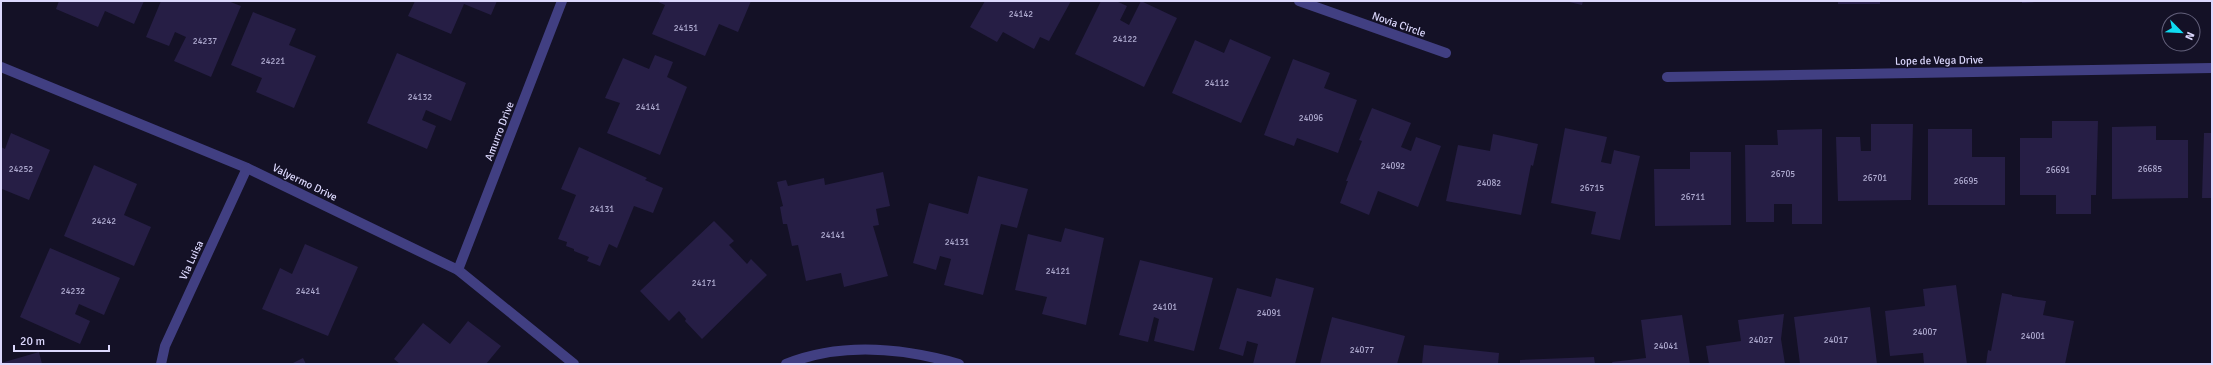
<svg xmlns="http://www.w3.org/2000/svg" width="2213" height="365" font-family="Signika,sans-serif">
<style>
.building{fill:#261e45}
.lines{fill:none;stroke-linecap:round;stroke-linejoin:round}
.street{stroke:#413f82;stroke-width:10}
.labels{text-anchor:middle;stroke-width:3;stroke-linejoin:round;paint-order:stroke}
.number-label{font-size:9px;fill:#aeaacf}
.street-label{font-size:11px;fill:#dcd8fd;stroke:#141126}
</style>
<rect width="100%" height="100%" fill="#141126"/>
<!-- building -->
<g class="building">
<path d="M 59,1 L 144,1 L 134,24 L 105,11 L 98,27 L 56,9 Z"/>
<path d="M 161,1 L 228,1 L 241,6 L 211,77 L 174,61 L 186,37 L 175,32 L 169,46 L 146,37 Z"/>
<path d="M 415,1 L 497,1 L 491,15 L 464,4 L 451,34 L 408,16 Z"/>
<path d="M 656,1 L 751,1 L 738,32 L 719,24 L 705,56 L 652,34 L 665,5 Z"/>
<path d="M 985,1 L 1071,1 L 1049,41 L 1040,37 L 1034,49 L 1003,32 L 997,42 L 970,27 Z"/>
<path d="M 1101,1 L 1116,1 L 1127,6 L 1120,20 L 1129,25 L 1141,1 L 1177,18 L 1144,87 L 1075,54 Z"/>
<path d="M 1565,1 L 1583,1 L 1582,5 Z"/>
<rect x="1838" y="1" width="42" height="3"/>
<path d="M 2022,1 L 2036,1 L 2036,2 L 2022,3 Z"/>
<path d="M 253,12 L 296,29 L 289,45 L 316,56 L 294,108 L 256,92 L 262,78 L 231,65 Z"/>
<path d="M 1230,39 L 1271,57 L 1241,123 L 1172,93 L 1195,40 L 1224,53 Z"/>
<path d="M 397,53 L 466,83 L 451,121 L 426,110 L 422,120 L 436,126 L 427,149 L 367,123 Z"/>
<path d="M 655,55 L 673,62 L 667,77 L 687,87 L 660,155 L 607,133 L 620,103 L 605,98 L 623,58 L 649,69 Z"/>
<path d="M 1293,59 L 1330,73 L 1324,88 L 1357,100 L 1338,153 L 1297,138 L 1294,146 L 1264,135 Z"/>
<path d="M 1372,108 L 1411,123 L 1401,147 L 1411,151 L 1416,137 L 1441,146 L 1418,207 L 1378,191 L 1369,215 L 1340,203 L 1348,181 L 1346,181 L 1362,141 L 1359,140 Z"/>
<path d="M 2052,121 L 2098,121 L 2096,195 L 2091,195 L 2091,214 L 2056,214 L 2056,195 L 2020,195 L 2020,138 L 2052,138 Z"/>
<path d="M 1871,124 L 1913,124 L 1911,200 L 1838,201 L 1836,137 L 1860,137 L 1861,151 L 1871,151 Z"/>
<path d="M 2156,126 L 2156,140 L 2188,140 L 2188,198 L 2112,199 L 2112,127 Z"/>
<path d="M 1565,128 L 1607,137 L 1601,162 L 1611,164 L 1614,150 L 1640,156 L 1620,240 L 1591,234 L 1596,212 L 1551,203 Z"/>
<path d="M 1822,129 L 1822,224 L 1792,224 L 1792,204 L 1774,204 L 1774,222 L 1746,222 L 1745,145 L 1778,145 L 1777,130 Z"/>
<path d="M 1928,129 L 1972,129 L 1972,157 L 2005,157 L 2005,205 L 1928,205 Z"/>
<path d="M 11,133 L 50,150 L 29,200 L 2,189 L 1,192 L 1,147 L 5,149 Z"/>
<path d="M 2204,133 L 2212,133 L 2212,198 L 2202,198 Z"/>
<path d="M 1493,134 L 1538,144 L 1533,166 L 1531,165 L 1521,215 L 1446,201 L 1458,145 L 1490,151 Z"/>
<path d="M 579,147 L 647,178 L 645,180 L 663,188 L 653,213 L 634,206 L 617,248 L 609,244 L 600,266 L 587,261 L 589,257 L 574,251 L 574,249 L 566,246 L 567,242 L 558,239 L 576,195 L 561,189 Z"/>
<path d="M 1690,152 L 1731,152 L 1731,225 L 1655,226 L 1654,169 L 1690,169 Z"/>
<path d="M 94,165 L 137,184 L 124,215 L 151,227 L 134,266 L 64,236 Z"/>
<path d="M 883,172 L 890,206 L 876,209 L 879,225 L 873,226 L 888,276 L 844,287 L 841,273 L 806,281 L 798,245 L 792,246 L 787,224 L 783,224 L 780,207 L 783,206 L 777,182 L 786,180 L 788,186 L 824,178 L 825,185 Z"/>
<path d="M 978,176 L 1028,189 L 1017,228 L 1001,224 L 983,295 L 944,285 L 951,259 L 940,256 L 936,270 L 913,263 L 929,203 L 968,214 Z"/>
<path d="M 714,221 L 734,241 L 729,245 L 747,264 L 751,259 L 767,275 L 702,339 L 685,321 L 686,319 L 679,311 L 669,321 L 640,291 Z"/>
<path d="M 1065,228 L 1104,238 L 1086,325 L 1042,314 L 1047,297 L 1015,290 L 1028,234 L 1061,242 Z"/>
<path d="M 305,244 L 358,267 L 328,336 L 262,309 L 280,268 L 292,274 Z"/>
<path d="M 50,248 L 120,278 L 104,315 L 79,304 L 75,314 L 90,321 L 80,344 L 20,317 Z"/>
<path d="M 1140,260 L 1213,278 L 1194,351 L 1154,341 L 1159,319 L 1154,317 L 1148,342 L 1119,335 Z"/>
<path d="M 1276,278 L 1314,288 L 1295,364 L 1253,364 L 1258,344 L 1247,341 L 1243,356 L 1219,349 L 1237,288 L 1271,297 Z"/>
<path d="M 1956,285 L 1967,364 L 1924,364 L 1923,353 L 1890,356 L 1885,311 L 1925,306 L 1923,289 Z"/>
<path d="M 2002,293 L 2012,295 L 2012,296 L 2046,301 L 2043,315 L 2074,321 L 2065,364 L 1986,364 L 1988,350 L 1991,351 Z"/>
<path d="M 1870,307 L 1877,364 L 1800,364 L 1794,317 Z"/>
<path d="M 1784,314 L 1781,339 L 1785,364 L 1709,364 L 1706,346 L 1741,341 L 1738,320 Z"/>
<path d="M 1682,315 L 1690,364 L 1613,364 L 1612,362 L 1646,358 L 1641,320 Z"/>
<path d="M 1332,317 L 1405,336 L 1397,364 L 1320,364 Z"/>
<path d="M 468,321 L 501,346 L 486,364 L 400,364 L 394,359 L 423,323 L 450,344 Z"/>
<path d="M 1424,345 L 1499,353 L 1498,364 L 1422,364 Z"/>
<path d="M 39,352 L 42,364 L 1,364 L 1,363 Z"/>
<path d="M 1594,357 L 1595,364 L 1520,364 L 1520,360 Z"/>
<path d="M 303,358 L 306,364 L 291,364 Z"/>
</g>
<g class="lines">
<!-- street -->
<g class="street">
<path d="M 1299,1 L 1446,53"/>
<path d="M 1,67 L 247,168 L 458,270 L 574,364"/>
<path d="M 1667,77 L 2212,68"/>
<path d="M 458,270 L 562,1"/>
<path d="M 161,364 L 165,346 L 247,168"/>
<path d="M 786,364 C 841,342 903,348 959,364"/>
</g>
</g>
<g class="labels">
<!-- number labels -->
<g class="number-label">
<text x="1021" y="17">24142</text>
<text x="686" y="31">24151</text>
<text x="1125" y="42">24122</text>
<text x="205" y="44">24237</text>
<text x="273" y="64">24221</text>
<text x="1217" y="86">24112</text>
<text x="420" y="100">24132</text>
<text x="648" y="110">24141</text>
<text x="1311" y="121">24096</text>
<text x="1393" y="169">24092</text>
<text x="21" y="172">24252</text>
<text x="2150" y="172">26685</text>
<text x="2058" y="173">26691</text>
<text x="1783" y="177">26705</text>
<text x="1875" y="181">26701</text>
<text x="1966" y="184">26695</text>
<text x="1489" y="186">24082</text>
<text x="1592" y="191">26715</text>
<text x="1693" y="200">26711</text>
<text x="602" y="212">24131</text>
<text x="104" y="224">24242</text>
<text x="833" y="238">24141</text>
<text x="957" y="245">24131</text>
<text x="1058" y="274">24121</text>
<text x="704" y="286">24171</text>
<text x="73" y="294">24232</text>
<text x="308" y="294">24241</text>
<text x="1165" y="310">24101</text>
<text x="1269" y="316">24091</text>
<text x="1925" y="335">24007</text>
<text x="2033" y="339">24001</text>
<text x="1761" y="343">24027</text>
<text x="1836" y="343">24017</text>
<text x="1666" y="349">24041</text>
<text x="1362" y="353">24077</text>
</g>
<!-- street labels -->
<g class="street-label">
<text transform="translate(1399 24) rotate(19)" y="4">Novia Circle</text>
<text transform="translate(1939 60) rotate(-1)" y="4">Lope de Vega Drive</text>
<text transform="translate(499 131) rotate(-69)" y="4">Amurro Drive</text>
<text transform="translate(305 182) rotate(26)" y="4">Valyermo Drive</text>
<text transform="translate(191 260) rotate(-65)" y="4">Via Luisa</text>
</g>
</g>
<!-- border -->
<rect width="2213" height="365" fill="none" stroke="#dcd8fd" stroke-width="4"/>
<!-- north arrow -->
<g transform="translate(2181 32) rotate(114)"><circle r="19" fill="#141126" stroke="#64617c"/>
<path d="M0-3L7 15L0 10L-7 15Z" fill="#10dbf1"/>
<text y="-6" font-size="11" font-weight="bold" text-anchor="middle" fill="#dcd8fd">N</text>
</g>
<!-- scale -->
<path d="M14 345v6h95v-6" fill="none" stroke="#dcd8fd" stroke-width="2"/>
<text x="20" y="345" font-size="12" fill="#dcd8fd" stroke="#141126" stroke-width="3" paint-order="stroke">20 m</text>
</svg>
